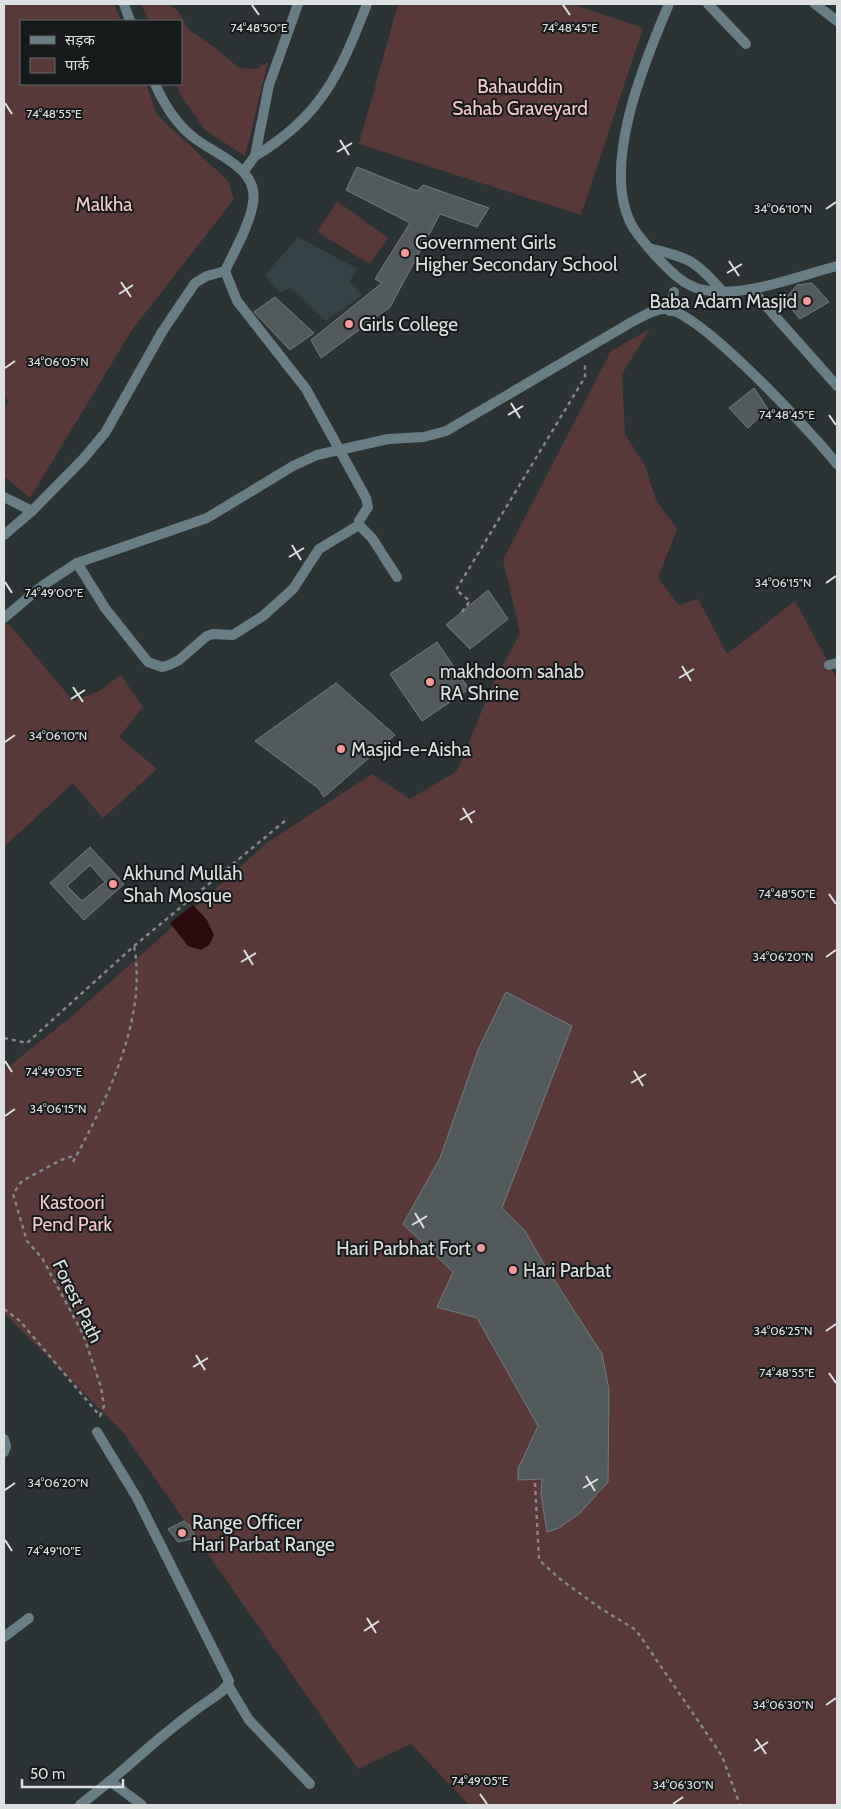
<svg xmlns="http://www.w3.org/2000/svg" width="841" height="1809" font-family="Cabin,'Noto Sans Devanagari',sans-serif">
<style>
.built{fill:#344145}
.green{fill:#593839}
.water{fill:#2c090c}
.building{fill:#535a5c;stroke:#737b7d;fill-rule:evenodd}
.lines{fill:none;stroke-linecap:round;stroke-linejoin:round}
.path{stroke:#83888a;stroke-width:2.5;stroke-dasharray:4 4;stroke-linecap:butt}
.minor{stroke:#697e84;stroke-width:10}
.ticks{fill:none;stroke:#dce0e1;stroke-width:2}
.poi-dot{fill:#f59b9d;stroke:#171a1b;stroke-width:2}
.labels{text-anchor:middle;stroke-width:4;stroke-linejoin:round;paint-order:stroke}
.park-label{font-size:19px;fill:#f8c9ca;stroke:#171a1b}
.poi-label{font-size:19px;fill:#dce0e1;stroke:#171a1b;text-anchor:start}
.street-label{font-size:19px;fill:#dce0e1;stroke:#171a1b}
.ticks-label{font-size:12px;text-anchor:middle;fill:#dce0e1;stroke:#171a1b;stroke-width:4;stroke-linejoin:round;paint-order:stroke}
</style>
<rect width="100%" height="100%" fill="#2c3335"/>
<!-- built -->
<path class="built" d="M 298,237 L 358,269 L 349,282 L 362,295 L 326,321 L 290,288 L 280,293 L 265,275 Z"/>
<!-- green -->
<g class="green">
<path d="M 4,4 L 114,4 L 121,21 L 21,21 L 21,84 L 146,84 L 157,115 L 228,181 L 234,199 L 132,330 L 30,498 L 4,476 L 4,407 L 9,403 L 4,393 Z"/>
<path d="M 141,4 L 169,4 L 178,11 L 189,30 L 217,49 L 239,68 L 257,69 L 268,62 L 245,156 L 205,130 L 181,96 L 176,84 L 181,84 L 181,21 L 149,21 Z"/>
<path d="M 398,4 L 572,4 L 643,28 L 581,215 L 359,144 Z"/>
<path d="M 337,201 L 388,238 L 370,264 L 317,232 Z"/>
<path d="M 650,329 L 622,374 L 625,434 L 645,466 L 656,500 L 677,529 L 658,578 L 678,605 L 698,599 L 727,654 L 795,601 L 837,679 L 837,1805 L 469,1805 L 411,1744 L 358,1769 L 122,1431 L 4,1313 L 4,1070 L 71,1017 L 268,842 L 372,774 L 410,799 L 457,771 L 492,686 L 520,633 L 503,560 L 611,351 Z"/>
<path d="M 8,623 L 73,701 L 99,691 L 121,675 L 143,707 L 119,737 L 157,769 L 103,818 L 73,783 L 4,847 L 4,627 Z"/>
</g>
<!-- water -->
<path class="water" d="M 193,905 L 207,920 L 214,935 L 209,945 L 201,950 L 188,946 L 170,923 Z"/>
<!-- building -->
<g class="building">
<path d="M 357,167 L 417,191 L 423,185 L 489,208 L 477,227 L 440,214 L 390,307 L 321,358 L 311,340 L 382,283 L 375,279 L 410,223 L 346,190 Z"/>
<path d="M 812,283 L 829,302 L 800,319 L 784,300 L 797,285 Z"/>
<path d="M 275,297 L 314,333 L 290,350 L 254,312 Z"/>
<path d="M 754,388 L 768,409 L 748,428 L 729,408 Z"/>
<path d="M 488,590 L 508,619 L 470,649 L 446,625 Z"/>
<path d="M 437,642 L 469,689 L 422,721 L 390,674 Z"/>
<path d="M 336,683 L 395,735 L 324,797 L 318,788 L 255,741 Z"/>
<path d="M 90,847 L 124,884 L 84,920 L 50,883 ZM 90,865 L 105,882 L 82,901 L 67,886 Z"/>
<path d="M 506,992 L 572,1026 L 502,1208 L 525,1231 L 544,1264 L 602,1354 L 609,1390 L 608,1482 L 579,1514 L 559,1528 L 547,1532 L 541,1494 L 542,1479 L 518,1480 L 518,1469 L 538,1426 L 477,1318 L 437,1307 L 453,1272 L 403,1224 L 440,1158 L 478,1050 Z"/>
<path d="M 184,1521 L 190,1526 L 196,1538 L 178,1542 L 168,1529 Z"/>
</g>
<g class="lines">
<!-- path -->
<g class="path">
<path d="M 462,612 L 470,601 L 456,590 L 585,377 L 585,363"/>
<path d="M 4,1038 L 27,1043 L 134,946 L 286,820"/>
<path d="M 73,1162 C 106,1101 148,1018 134,946"/>
<path d="M 4,1309 L 20,1321 L 100,1416 L 104,1406 L 101,1387 L 83,1334 L 42,1258 L 27,1241 L 13,1194 L 22,1181 L 61,1160 L 76,1155"/>
<path d="M 535,1483 L 539,1560 L 560,1579 L 600,1608 L 636,1630 L 722,1756 L 740,1805"/>
</g>
<!-- minor -->
<g class="minor">
<path d="M 124,4 L 130,21"/>
<path d="M 669,4 C 645,60 598,171 634,229 C 640,238 648,247 655,255 C 668,269 684,287 704,290 C 745,298 797,276 837,266"/>
<path d="M 708,4 L 746,44"/>
<path d="M 815,4 L 837,21"/>
<path d="M 155,84 C 164,104 175,123 193,137 C 215,155 259,167 253,203 C 250,224 234,252 225,271 L 237,301 L 306,389 L 366,498 L 368,507 L 359,521 L 359,525 L 372,538 L 397,577"/>
<path d="M 255,156 C 322,116 340,73 367,4"/>
<path d="M 244,171 L 255,156 L 269,85 L 298,4"/>
<path d="M 649,248 C 689,258 695,260 722,291"/>
<path d="M 751,289 L 837,386"/>
<path d="M 670,311 L 674,292"/>
<path d="M 4,497 L 32,511"/>
<path d="M 4,535 L 32,511 L 83,459 L 105,433 L 162,332 L 195,283 L 207,276 L 225,271"/>
<path d="M 77,563 L 105,608 L 148,662 L 162,667 L 169,665 L 179,660 L 207,636 L 213,634 L 233,635 L 263,616 L 293,589 L 319,549 L 359,525"/>
<path d="M 4,618 L 42,586 L 77,563 L 207,518 L 293,466 L 317,455 L 388,439 L 424,437 L 446,431 L 630,323 C 640,318 654,308 666,309 C 701,312 812,433 837,464"/>
<path d="M 829,665 L 837,663"/>
<path d="M 97,1432 L 137,1498 L 229,1681 C 226,1691 212,1698 204,1704 C 170,1727 141,1755 110,1781"/>
<path d="M 4,1439 L 6,1446 L 4,1452"/>
<path d="M 4,1637 L 29,1618"/>
<path d="M 228,1685 L 249,1720 L 310,1784"/>
<path d="M 80,1805 L 110,1781 L 142,1805"/>
</g>
</g>
<!-- ticks -->
<path class="ticks" d="M 252,5 L 259,15M 563,5 L 570,15M 5,103 L 12,114M 340,140 L 349,155M 337,152 L 352,143M 826,209 L 836,202M 729,261 L 739,276M 727,273 L 742,264M 121,282 L 131,297M 119,294 L 133,285M 5,368 L 15,361M 511,403 L 520,418M 508,415 L 523,406M 829,415 L 836,425M 292,545 L 301,560M 289,557 L 304,548M 5,582 L 12,593M 826,583 L 836,576M 682,666 L 691,681M 679,678 L 694,669M 73,687 L 83,702M 71,699 L 85,690M 5,742 L 15,735M 463,808 L 472,823M 460,820 L 475,811M 829,894 L 836,904M 244,950 L 253,965M 826,957 L 836,950M 241,962 L 256,953M 5,1061 L 12,1072M 634,1071 L 643,1086M 631,1083 L 646,1074M 5,1116 L 15,1109M 415,1213 L 424,1228M 412,1225 L 427,1216M 826,1331 L 836,1324M 196,1355 L 205,1370M 193,1367 L 208,1358M 829,1373 L 836,1383M 586,1476 L 595,1491M 583,1488 L 598,1479M 5,1490 L 15,1483M 5,1540 L 12,1551M 367,1618 L 376,1633M 364,1631 L 379,1621M 826,1705 L 836,1698M 756,1739 L 766,1754M 754,1751 L 768,1742M 480,1794 L 487,1804M 673,1804 L 683,1797"/>
<!-- markers -->
<g class="poi-dot">
<circle cx="405" cy="253" r="5"/>
<circle cx="807" cy="301" r="5"/>
<circle cx="349" cy="324" r="5"/>
<circle cx="430" cy="682" r="5"/>
<circle cx="341" cy="749" r="5"/>
<circle cx="113" cy="884" r="5"/>
<circle cx="481" cy="1248" r="5"/>
<circle cx="513" cy="1270" r="5"/>
<circle cx="182" cy="1533" r="5"/>
</g>
<g class="labels">
<!-- park labels -->
<g class="park-label">
<text x="520" y="93">Bahauddin<tspan x="520" dy="22">Sahab Graveyard</tspan></text>
<text x="104" y="211">Malkha</text>
<text x="72" y="1209">Kastoori<tspan x="72" dy="22">Pend Park</tspan></text>
</g>
<!-- poi labels -->
<g class="poi-label">
<text x="415" y="249">Government Girls<tspan x="415" dy="22">Higher Secondary School</tspan></text>
<text x="797" y="308" text-anchor="end">Baba Adam Masjid</text>
<text x="359" y="331">Girls College</text>
<text x="440" y="678">makhdoom sahab<tspan x="440" dy="22">RA Shrine</tspan></text>
<text x="351" y="756">Masjid-e-Aisha</text>
<text x="123" y="880">Akhund Mullah<tspan x="123" dy="22">Shah Mosque</tspan></text>
<text x="471" y="1255" text-anchor="end">Hari Parbhat Fort</text>
<text x="523" y="1277">Hari Parbat</text>
<text x="192" y="1529">Range Officer<tspan x="192" dy="22">Hari Parbat Range</tspan></text>
</g>
<!-- street labels -->
<g class="street-label">
<text transform="translate(78 1301) rotate(64)" y="7">Forest Path</text>
</g>
</g>
<g class="ticks-label">
<text x="259" y="32">74°48'50"E</text>
<text x="570" y="32">74°48'45"E</text>
<text x="54" y="118">74°48'55"E</text>
<text x="783" y="213">34°06'10"N</text>
<text x="58" y="366">34°06'05"N</text>
<text x="787" y="419">74°48'45"E</text>
<text x="783" y="587">34°06'15"N</text>
<text x="54" y="597">74°49'00"E</text>
<text x="58" y="740">34°06'10"N</text>
<text x="787" y="898">74°48'50"E</text>
<text x="783" y="961">34°06'20"N</text>
<text x="54" y="1076">74°49'05"E</text>
<text x="58" y="1113">34°06'15"N</text>
<text x="783" y="1335">34°06'25"N</text>
<text x="787" y="1377">74°48'55"E</text>
<text x="58" y="1487">34°06'20"N</text>
<text x="54" y="1555">74°49'10"E</text>
<text x="783" y="1709">34°06'30"N</text>
<text x="480" y="1785">74°49'05"E</text>
<text x="683" y="1789">34°06'30"N</text>
</g>
<!-- border -->
<rect width="841" height="1809" fill="none" stroke="#dce0e1" stroke-width="10"/>
<!-- legend -->
<rect x="20" y="20" width="162" height="65" fill="#171a1b" stroke="#66696a"/>
<rect x="30" y="36" width="25" height="8" fill="#697e84" stroke="#66696a"/>
<text x="65" y="45" font-size="15" fill="#dce0e1">सड़क</text>
<rect x="30" y="58" width="25" height="15" fill="#593839" stroke="#66696a"/>
<text x="65" y="70" font-size="15" fill="#dce0e1">पार्क</text>
<!-- scale -->
<path d="M22 1779v8h101v-8" fill="none" stroke="#dce0e1" stroke-width="2.5"/>
<text x="30" y="1779" font-size="15" fill="#dce0e1" stroke="#171a1b" stroke-width="4" paint-order="stroke">50 m</text>
</svg>
